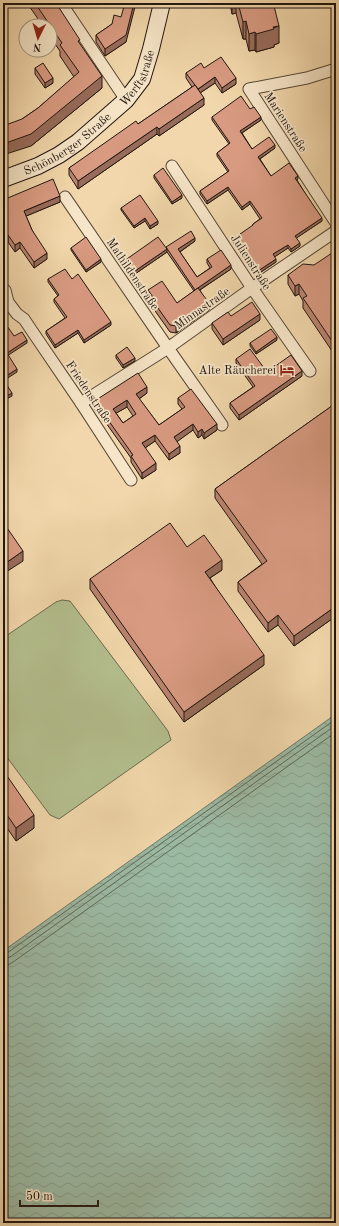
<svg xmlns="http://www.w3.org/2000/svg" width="339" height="1226" font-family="'Old Standard TT',serif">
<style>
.grass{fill:#b4bf8e;stroke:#6b6b4f}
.water{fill:url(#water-waves);stroke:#6b7969}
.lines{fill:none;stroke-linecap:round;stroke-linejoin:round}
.shore{stroke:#5f685a;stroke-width:1}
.minor-casing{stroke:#564737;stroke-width:13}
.secondary-casing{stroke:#221710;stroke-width:18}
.minor{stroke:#f6e5c8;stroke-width:11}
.secondary{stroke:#f6e5c8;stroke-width:16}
.wall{fill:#ba846f;stroke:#221710;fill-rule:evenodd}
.shaded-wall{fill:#976c5a;stroke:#221710}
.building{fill:#d89a81;stroke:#221710;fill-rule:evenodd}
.labels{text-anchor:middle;stroke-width:3.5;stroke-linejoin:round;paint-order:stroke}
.street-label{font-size:12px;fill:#221710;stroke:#f6e5c8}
.poi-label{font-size:12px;fill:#221710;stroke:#f6e5c8;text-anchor:end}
</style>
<defs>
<pattern id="water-waves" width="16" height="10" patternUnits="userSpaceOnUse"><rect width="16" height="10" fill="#9cbaa4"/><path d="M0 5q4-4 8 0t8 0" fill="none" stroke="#869f8c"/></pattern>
</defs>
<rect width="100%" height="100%" fill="#f1d7ab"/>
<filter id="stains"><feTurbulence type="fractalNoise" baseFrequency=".005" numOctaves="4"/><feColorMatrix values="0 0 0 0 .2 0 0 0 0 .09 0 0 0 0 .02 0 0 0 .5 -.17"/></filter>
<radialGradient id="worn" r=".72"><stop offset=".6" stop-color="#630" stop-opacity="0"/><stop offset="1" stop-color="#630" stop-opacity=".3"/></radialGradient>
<!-- grass -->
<path class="grass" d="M 62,600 L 70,601 L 168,731 L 171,740 L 59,819 L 50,815 L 3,752 L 3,638 L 56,602 Z"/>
<!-- water -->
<path class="water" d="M 336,714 L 336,1223 L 3,1223 L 3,951 Z"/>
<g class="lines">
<!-- shore -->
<g class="shore">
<path d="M 3,954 L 7,953 L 336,719"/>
<path d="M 3,959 L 10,957 L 336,725"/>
<path d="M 3,965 L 8,965 L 13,962 L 336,732"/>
</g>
<defs>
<g id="minor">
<path d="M 61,3 L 126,100"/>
<path d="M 336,69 L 307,78 L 249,89 L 336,223"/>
<path d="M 172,166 L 252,288 L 310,371"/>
<path d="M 65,197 L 168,348 L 222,425"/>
<path d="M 5,290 L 8,302 L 17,314 L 24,319 L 32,331 L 81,403 L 131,480"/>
<path d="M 81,403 L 168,348 L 252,288 L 336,231"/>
</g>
<g id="secondary">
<path id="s1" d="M 3,179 L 38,166 L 59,155 L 78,142 L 126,100 L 142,79 L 151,49 L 162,3"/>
</g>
</defs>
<!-- minor casing -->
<use href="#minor" class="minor-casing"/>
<!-- secondary casing -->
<use href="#secondary" class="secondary-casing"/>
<!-- minor -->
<use href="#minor" class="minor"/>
<!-- secondary -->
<use href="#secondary" class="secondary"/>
</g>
<!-- wall -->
<g class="wall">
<path d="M 27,3 L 56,3 L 80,45 L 102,88 L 31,146 L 22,119 L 38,108 L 74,77 L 60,56 L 60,51 L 50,37 L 50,26 L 43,26 Z"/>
<path d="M 230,3 L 271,3 L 279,43 L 274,45 L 274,47 L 256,52 L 255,50 L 249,51 L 246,39 L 243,39 L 236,13 L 232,14 Z"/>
<path d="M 121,17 L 126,42 L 105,56 L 96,42 L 96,35 L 112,24 Z"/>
<path d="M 35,68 L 53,83 L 45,88 L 35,74 Z"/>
<path d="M 204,68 L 236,84 L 222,93 L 215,83 L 200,93 L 204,105 L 159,136 L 157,134 L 78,189 L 69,175 L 69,168 L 138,124 L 192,87 L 186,78 L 186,73 Z"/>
<path d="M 250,109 L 261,120 L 242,133 L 252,149 L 275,148 L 260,159 L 271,176 L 298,179 L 297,180 L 322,221 L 296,238 L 300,246 L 291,252 L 288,248 L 274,257 L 276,262 L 258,274 L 253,267 L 251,268 L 233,242 L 233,239 L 253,226 L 253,224 L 260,219 L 250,204 L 242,210 L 228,190 L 207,204 L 200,194 L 200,191 L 228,172 L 217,156 L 217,153 L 229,144 L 212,120 L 212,117 Z"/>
<path d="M 154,175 L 182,198 L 172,204 L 154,178 Z"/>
<path d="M 3,200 L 60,202 L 26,216 L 32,230 L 47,259 L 34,268 L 20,248 L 15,252 L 8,242 Z"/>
<path d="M 121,208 L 158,224 L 150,229 L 145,221 L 134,228 L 121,210 Z"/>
<path d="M 195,241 L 180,252 L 197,277 L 210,268 L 207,263 L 207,259 L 231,269 L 200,290 L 209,310 L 176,333 L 170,332 L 153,308 L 153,304 L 148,297 L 148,290 L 177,303 L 194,291 L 167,252 L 132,276 L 124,263 L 124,261 L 166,248 Z"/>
<path d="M 71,248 L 101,262 L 86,272 L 71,250 Z"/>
<path d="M 336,258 L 336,357 L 303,308 L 303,301 L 299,294 L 295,296 L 288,284 L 288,275 Z"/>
<path d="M 48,279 L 72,279 L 111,325 L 84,343 L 78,333 L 55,348 L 46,334 L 46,331 L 65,318 L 54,302 L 54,299 L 58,296 L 48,282 Z"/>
<path d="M 231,316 L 260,320 L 223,345 L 212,329 L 212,323 Z"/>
<path d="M 277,340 L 256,354 L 250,346 L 250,343 Z"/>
<path d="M 116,355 L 135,361 L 123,368 L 116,358 Z"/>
<path d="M 236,359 L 267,372 L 302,376 L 239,420 L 230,408 L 230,403 L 253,387 L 236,363 Z"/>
<path d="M 147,393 L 139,399 L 159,425 L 182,409 L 178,404 L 178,398 L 217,430 L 204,439 L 202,435 L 198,438 L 193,430 L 177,441 L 180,453 L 169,460 L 155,441 L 145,448 L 156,470 L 142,479 L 131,462 L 131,458 L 106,423 L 105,424 L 95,410 L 95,404 ZM 127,407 L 133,416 L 123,423 L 116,413 Z"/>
<path d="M 336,403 L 336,616 L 294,646 L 278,625 L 268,632 L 238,591 L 238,582 L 262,564 L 215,498 L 215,489 Z"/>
<path d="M 187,547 L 222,570 L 210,578 L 264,665 L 184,722 L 90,589 L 90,579 Z"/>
<path d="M 3,770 L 34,828 L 16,841 L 3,822 Z"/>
</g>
<!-- shaded-wall -->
<g class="shaded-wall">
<path d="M 87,3 L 92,3 L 87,7 Z"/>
<path d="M 134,3 L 136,3 L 126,42 L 105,56 L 105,49 Z"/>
<path d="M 232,3 L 236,3 L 236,13 L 232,14 Z"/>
<path d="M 246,21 L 246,39 L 243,39 L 243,22 Z"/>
<path d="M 279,26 L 279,43 L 274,45 L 274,47 L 256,52 L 256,34 Z"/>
<path d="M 255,32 L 255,50 L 249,51 L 249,34 Z"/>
<path d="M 102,76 L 102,88 L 31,146 L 3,155 L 3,144 Z"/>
<path d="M 215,77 L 215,83 L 197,95 L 197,90 Z"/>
<path d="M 53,78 L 53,83 L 45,88 L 45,83 Z"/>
<path d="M 236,78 L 236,84 L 222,93 L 222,88 Z"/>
<path d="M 204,98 L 204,105 L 159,136 L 159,129 Z"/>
<path d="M 261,117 L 261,120 L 240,134 L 240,131 Z"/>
<path d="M 157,127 L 157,134 L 78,189 L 78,181 Z"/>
<path d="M 275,145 L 275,148 L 258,160 L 258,157 Z"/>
<path d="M 298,176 L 298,179 L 295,181 L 295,178 Z"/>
<path d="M 228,187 L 228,190 L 207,204 L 207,201 Z"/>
<path d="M 182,195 L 182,198 L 172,204 L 172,202 Z"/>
<path d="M 60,196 L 60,202 L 24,217 L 24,211 Z"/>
<path d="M 250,201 L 250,204 L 242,210 L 242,207 Z"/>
<path d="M 145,218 L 145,221 L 134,228 L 134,226 Z"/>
<path d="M 322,218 L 322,221 L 295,239 L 295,236 Z"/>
<path d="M 158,221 L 158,224 L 150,229 L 150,226 Z"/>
<path d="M 8,235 L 8,242 L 3,244 L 3,238 Z"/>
<path d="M 195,238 L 195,241 L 178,253 L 178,249 Z"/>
<path d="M 20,242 L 20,248 L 15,252 L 15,245 Z"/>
<path d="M 300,243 L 300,246 L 291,252 L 291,249 Z"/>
<path d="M 288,245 L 288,248 L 273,258 L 273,254 Z"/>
<path d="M 167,249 L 167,252 L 132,276 L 132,273 Z"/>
<path d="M 47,253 L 47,259 L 34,268 L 34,262 Z"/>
<path d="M 101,259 L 101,262 L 86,272 L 86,270 Z"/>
<path d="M 276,259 L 276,262 L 258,274 L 258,271 Z"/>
<path d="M 231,265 L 231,269 L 195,293 L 195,290 Z"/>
<path d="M 299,284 L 299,294 L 295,296 L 295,286 Z"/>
<path d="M 209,303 L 209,310 L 176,333 L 176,326 Z"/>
<path d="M 260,314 L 260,320 L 223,345 L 223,339 Z"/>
<path d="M 111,322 L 111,325 L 84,343 L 84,340 Z"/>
<path d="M 78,330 L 78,333 L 55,348 L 55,345 Z"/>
<path d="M 277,337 L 277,340 L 256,354 L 256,352 Z"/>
<path d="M 27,340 L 27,343 L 7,356 L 7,353 Z"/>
<path d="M 135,358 L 135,361 L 123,368 L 123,365 Z"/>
<path d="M 17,369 L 17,372 L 3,381 L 3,378 Z"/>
<path d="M 302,371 L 302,376 L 239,420 L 239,415 Z"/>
<path d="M 147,387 L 147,393 L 136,401 L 136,394 Z"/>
<path d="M 12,393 L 12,396 L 3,401 L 3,398 Z"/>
<path d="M 127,400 L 127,407 L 113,415 L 113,409 Z"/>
<path d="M 106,417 L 106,423 L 105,424 L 105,418 Z"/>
<path d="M 193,424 L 193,430 L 174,444 L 174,437 Z"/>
<path d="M 217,424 L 217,430 L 204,439 L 204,433 Z"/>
<path d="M 202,429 L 202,435 L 198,438 L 198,432 Z"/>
<path d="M 155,435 L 155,441 L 142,450 L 142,443 Z"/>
<path d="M 180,446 L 180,453 L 169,460 L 169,454 Z"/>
<path d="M 156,463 L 156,470 L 142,479 L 142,473 Z"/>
<path d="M 23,551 L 23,561 L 3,574 L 3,565 Z"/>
<path d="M 222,560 L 222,570 L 205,581 L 205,572 Z"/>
<path d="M 336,606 L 336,616 L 294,646 L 294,636 Z"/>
<path d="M 278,615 L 278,625 L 268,632 L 268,623 Z"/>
<path d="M 264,655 L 264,665 L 184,722 L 184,712 Z"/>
<path d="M 34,815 L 34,828 L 16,841 L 16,828 Z"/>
</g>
<!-- building -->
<g class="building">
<path d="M 35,3 L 56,3 L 80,40 L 78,41 L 102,76 L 31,134 L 3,144 L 3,126 L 22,119 L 38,108 L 79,72 L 60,45 L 62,43 Z"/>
<path d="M 125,3 L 134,3 L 126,35 L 105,49 L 96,35 L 112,24 L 114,15 L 121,17 Z"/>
<path d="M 238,3 L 271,3 L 272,7 L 274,6 L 279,26 L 273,27 L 274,29 L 256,34 L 255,32 L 249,34 L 246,21 L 243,22 Z"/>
<path d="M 221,57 L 236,78 L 222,88 L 215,77 L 198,89 L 186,73 L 201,63 L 204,68 Z"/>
<path d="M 43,63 L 53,78 L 45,83 L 35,68 Z"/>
<path d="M 195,85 L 204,98 L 159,129 L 157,127 L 78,181 L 69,168 L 136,121 L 138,124 Z"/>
<path d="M 241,96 L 250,109 L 254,107 L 261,117 L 240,131 L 252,149 L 269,137 L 275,145 L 258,157 L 271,176 L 289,163 L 298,176 L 295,178 L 322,218 L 295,236 L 300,243 L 291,249 L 288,245 L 273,254 L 276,259 L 258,271 L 253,264 L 251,265 L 233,239 L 253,225 L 253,224 L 262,218 L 250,201 L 242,207 L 228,187 L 207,201 L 200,191 L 229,171 L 217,153 L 230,143 L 212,117 Z"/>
<path d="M 163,168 L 182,195 L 172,202 L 154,175 Z"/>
<path d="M 53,179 L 60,196 L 24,211 L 32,230 L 47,253 L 34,262 L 20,242 L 15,245 L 8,235 L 3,238 L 3,200 Z"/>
<path d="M 140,195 L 158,221 L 150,226 L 145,218 L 134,226 L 121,208 Z"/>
<path d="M 191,231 L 195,238 L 178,249 L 197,277 L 212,267 L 207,259 L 221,250 L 231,265 L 195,290 L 166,247 Z"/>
<path d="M 86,237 L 101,259 L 86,270 L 71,248 Z"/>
<path d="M 158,237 L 167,249 L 132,273 L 124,261 Z"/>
<path d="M 332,253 L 336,258 L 336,347 L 303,298 L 307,296 L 299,284 L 295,286 L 288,275 L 303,264 L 314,265 Z"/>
<path d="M 65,269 L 72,279 L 78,274 L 111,322 L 84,340 L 78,330 L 55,345 L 46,331 L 67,317 L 54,299 L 59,295 L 48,279 Z"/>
<path d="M 162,281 L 177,303 L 198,288 L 209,303 L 176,326 L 170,325 L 153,301 L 155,300 L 148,290 Z"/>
<path d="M 252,302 L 260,314 L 223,339 L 212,323 L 228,312 L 231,316 Z"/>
<path d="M 3,320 L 14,336 L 22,332 L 27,340 L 7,353 L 17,369 L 3,378 L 3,342 L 5,341 L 3,337 Z"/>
<path d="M 271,329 L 277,337 L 256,352 L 250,343 Z"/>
<path d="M 127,347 L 135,358 L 123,365 L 116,355 Z"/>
<path d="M 250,349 L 267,372 L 291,355 L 302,371 L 239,415 L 230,403 L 255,386 L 236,359 Z"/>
<path d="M 138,373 L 147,387 L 136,394 L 159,425 L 185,407 L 178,398 L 191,389 L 217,424 L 204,433 L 202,429 L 198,432 L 193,424 L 174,437 L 180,446 L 169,454 L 155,435 L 142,443 L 156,463 L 142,473 L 131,456 L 133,455 L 106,417 L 105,418 L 95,404 L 96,400 ZM 127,400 L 136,414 L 123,423 L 113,409 Z"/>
<path d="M 3,379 L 12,393 L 3,398 Z"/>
<path d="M 336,403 L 336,606 L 294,636 L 278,615 L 268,623 L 238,582 L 267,561 L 215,489 Z"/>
<path d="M 3,522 L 23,551 L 3,565 Z"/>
<path d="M 170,523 L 187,547 L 204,535 L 222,560 L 205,572 L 264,655 L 184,712 L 90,579 Z"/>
<path d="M 3,770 L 34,815 L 16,828 L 3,809 Z"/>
</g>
<!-- icons -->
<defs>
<symbol id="hotel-bare" viewBox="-9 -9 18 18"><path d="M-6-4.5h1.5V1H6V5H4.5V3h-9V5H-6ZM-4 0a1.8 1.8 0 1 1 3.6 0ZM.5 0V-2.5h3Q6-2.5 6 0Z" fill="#8f2418" stroke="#f6e5c8" stroke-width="2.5" paint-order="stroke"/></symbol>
</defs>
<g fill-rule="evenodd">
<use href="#hotel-bare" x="277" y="360" width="20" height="20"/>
</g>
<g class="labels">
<!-- street labels -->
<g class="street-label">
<text dy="4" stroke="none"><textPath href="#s1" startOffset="173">Werftstraße</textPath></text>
<text transform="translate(286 122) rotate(57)" y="4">Marienstraße</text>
<text dy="4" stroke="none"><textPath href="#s1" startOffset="74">Schönberger Straße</textPath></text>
<text transform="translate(251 262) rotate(57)" y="4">Julienstraße</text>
<text transform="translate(133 274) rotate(56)" y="4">Mathildenstraße</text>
<text transform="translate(202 308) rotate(-35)" y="4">Minnastraße</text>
<text transform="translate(89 392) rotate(56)" y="4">Friedenstraße</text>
</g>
<!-- poi labels -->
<g class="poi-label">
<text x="276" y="374">Alte Räucherei</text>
</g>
</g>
<!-- margin -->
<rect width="339" height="1226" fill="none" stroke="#f1d7ab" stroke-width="16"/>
<rect x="4" y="4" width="331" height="1218" fill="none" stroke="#221710" stroke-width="2"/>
<rect x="8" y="8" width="323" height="1210" fill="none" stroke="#221710"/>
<!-- north arrow -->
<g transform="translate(38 38) rotate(185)"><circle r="19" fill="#f6e5c8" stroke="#a1937e"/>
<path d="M0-3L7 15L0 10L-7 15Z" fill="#8f2418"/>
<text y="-6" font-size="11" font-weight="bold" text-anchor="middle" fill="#221710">N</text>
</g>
<!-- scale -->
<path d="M20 1200v6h78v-6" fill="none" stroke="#221710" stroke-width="2"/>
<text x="26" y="1200" font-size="12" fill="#221710" stroke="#f6e5c8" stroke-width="3" paint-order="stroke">50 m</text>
<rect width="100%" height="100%" filter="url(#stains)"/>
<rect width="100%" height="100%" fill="url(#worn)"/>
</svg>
